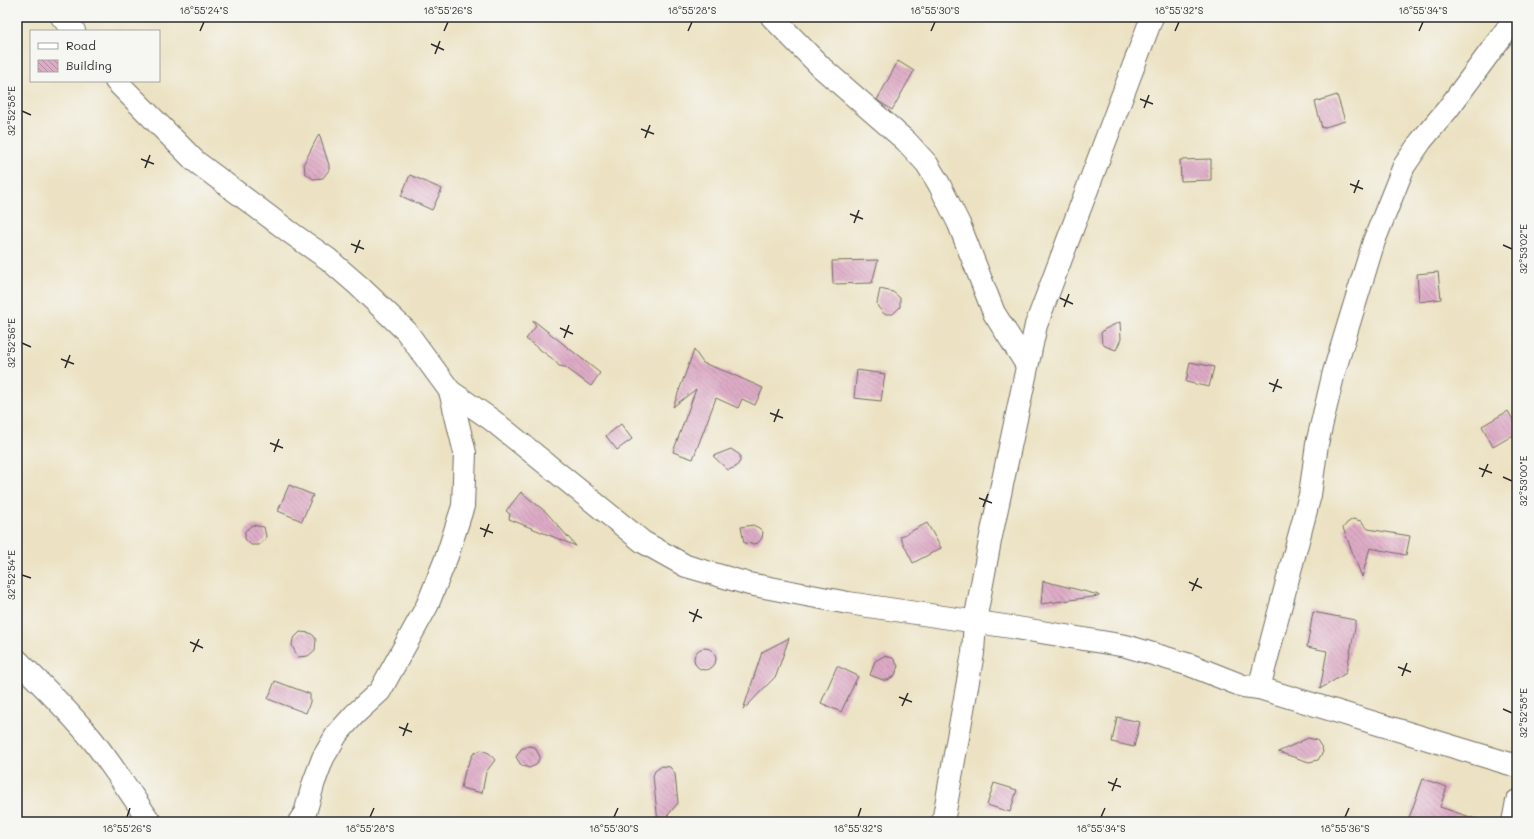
<svg xmlns="http://www.w3.org/2000/svg" width="1534" height="839" font-family="Mali,sans-serif">
<style>
.building{fill:url(#building-back-hatch)}
.lines{fill:none;stroke-linecap:round;stroke-linejoin:round}
.minor-casing{stroke:#6f6b60;stroke-width:24}
.minor{stroke:#fff;stroke-width:22}
.ticks{fill:none;stroke:#2b2b2b;stroke-width:1.5}
.neatline{fill:none;stroke:#2b2b2b;stroke-width:1.5}
.ticks-label{font-size:10px;text-anchor:middle;fill:#2b2b2b}
</style>
<defs>
<pattern id="building-back-hatch" width="6" height="6" patternUnits="userSpaceOnUse"><rect width="6" height="6" fill="#deabc6"/><path d="M-1 5l2 2M0 0l6 6M5-1l2 2" fill="none" stroke="#b48ba1"/></pattern>
</defs>
<rect width="100%" height="100%" fill="#f6f6f2"/>
<filter id="ink" filterUnits="userSpaceOnUse"><feTurbulence type="fractalNoise" baseFrequency=".025" numOctaves="2"/><feDisplacementMap in="SourceGraphic" scale="8" xChannelSelector="R" yChannelSelector="G"/><feConvolveMatrix kernelMatrix="1 2 1 2 8 2 1 2 1" color-interpolation-filters="sRGB"/></filter>
<filter id="wash" filterUnits="userSpaceOnUse"><feTurbulence type="fractalNoise" baseFrequency=".012" numOctaves="4" result="noise"/><feDisplacementMap in="SourceGraphic" scale="16" xChannelSelector="R" yChannelSelector="G"/><feGaussianBlur stdDeviation="0.9" result="paint"/><feColorMatrix in="noise" values="0 0 0 0 0 0 0 0 0 0 0 0 0 0 0 0 0 1.4 0 .05"/><feComposite in="paint" operator="in"/></filter>
<g filter="url(#wash)">
<rect width="100%" height="100%" fill="#ece2c3"/>
<g id="blocks">
<!-- building -->
<g class="building">
<path d="M 898,61 L 914,71 L 892,110 L 877,100 Z"/>
<path d="M 1337,95 L 1345,121 L 1322,128 L 1315,102 Z"/>
<path d="M 319,134 L 329,165 L 329,170 L 323,178 L 313,179 L 305,173 L 304,163 Z"/>
<path d="M 1211,159 L 1211,180 L 1181,181 L 1180,160 Z"/>
<path d="M 410,175 L 442,189 L 432,210 L 401,196 Z"/>
<path d="M 878,260 L 872,283 L 833,284 L 832,261 Z"/>
<path d="M 1438,272 L 1441,299 L 1419,302 L 1417,274 Z"/>
<path d="M 880,289 L 893,292 L 900,298 L 900,307 L 893,314 L 884,314 L 878,307 L 877,303 Z"/>
<path d="M 533,320 L 600,373 L 591,386 L 565,367 L 559,366 L 554,360 L 526,339 L 536,326 Z"/>
<path d="M 1120,322 L 1121,339 L 1116,350 L 1105,346 L 1102,343 L 1101,333 L 1105,329 Z"/>
<path d="M 694,350 L 703,363 L 727,372 L 763,388 L 755,405 L 742,399 L 738,408 L 716,398 L 693,459 L 673,452 L 696,389 L 673,407 Z"/>
<path d="M 1190,362 L 1214,367 L 1209,387 L 1186,382 Z"/>
<path d="M 857,370 L 885,374 L 881,401 L 854,398 Z"/>
<path d="M 1508,411 L 1517,427 L 1517,433 L 1493,447 L 1482,426 Z"/>
<path d="M 621,424 L 632,439 L 617,450 L 606,436 Z"/>
<path d="M 731,449 L 740,455 L 740,461 L 736,467 L 728,470 L 713,456 Z"/>
<path d="M 289,485 L 313,495 L 302,521 L 278,511 Z"/>
<path d="M 521,492 L 546,512 L 576,546 L 509,519 L 510,514 L 506,511 Z"/>
<path d="M 1353,519 L 1361,521 L 1368,529 L 1410,536 L 1406,555 L 1370,548 L 1362,577 L 1343,528 L 1347,523 Z"/>
<path d="M 927,523 L 941,548 L 913,563 L 900,537 Z"/>
<path d="M 252,525 L 264,527 L 266,536 L 265,540 L 259,545 L 251,545 L 245,539 L 245,531 Z"/>
<path d="M 753,525 L 759,528 L 763,532 L 762,538 L 758,543 L 753,544 L 744,543 L 741,527 Z"/>
<path d="M 1043,581 L 1099,595 L 1099,596 L 1041,604 Z"/>
<path d="M 1313,612 L 1355,620 L 1355,628 L 1346,673 L 1320,689 L 1327,651 L 1307,647 Z"/>
<path d="M 300,632 L 310,633 L 314,636 L 316,640 L 315,650 L 308,656 L 298,657 L 293,648 L 292,644 L 293,639 Z"/>
<path d="M 789,638 L 776,676 L 743,710 L 762,652 Z"/>
<circle cx="705" cy="659" r="11"/>
<path d="M 884,656 L 893,658 L 898,666 L 895,675 L 888,680 L 883,680 L 870,675 L 875,661 Z"/>
<path d="M 837,666 L 858,676 L 841,712 L 821,703 Z"/>
<path d="M 275,681 L 310,694 L 310,702 L 306,713 L 268,699 Z"/>
<path d="M 1117,717 L 1140,722 L 1134,747 L 1112,742 Z"/>
<path d="M 1308,738 L 1317,740 L 1322,748 L 1323,752 L 1318,760 L 1309,762 L 1278,752 Z"/>
<path d="M 529,746 L 535,747 L 540,757 L 536,765 L 529,768 L 521,765 L 516,757 L 521,749 Z"/>
<path d="M 481,750 L 489,753 L 495,760 L 486,772 L 482,793 L 461,788 L 465,771 L 473,754 Z"/>
<path d="M 662,766 L 670,767 L 675,774 L 678,803 L 662,822 L 658,822 L 653,776 L 655,771 Z"/>
<path d="M 1423,779 L 1447,787 L 1440,807 L 1476,819 L 1475,822 L 1421,822 L 1409,818 Z"/>
<path d="M 994,783 L 1017,790 L 1010,812 L 987,805 Z"/>
</g>
</g>
</g>
<g filter="url(#ink)">
<use href="#blocks" fill-opacity="0" stroke="#6f6b60" stroke-width="1"/>
<g class="lines">
<defs>
<g id="minor">
<path d="M 62,17 L 74,31"/>
<path d="M 772,17 L 822,68 L 906,141 L 927,164 L 939,184 L 959,224 L 994,313 L 1027,365"/>
<path d="M 116,81 L 195,161 L 291,233 L 328,259 L 359,286 L 406,331 L 450,391 L 492,420 L 643,542 L 686,566 L 749,584 L 848,603 L 1011,627 L 1126,646 L 1190,665 L 1243,686 L 1259,688 L 1517,766"/>
<path d="M 17,660 C 43,686 71,713 94,742 C 114,768 132,795 150,822"/>
<path d="M 1259,688 L 1310,495 L 1317,444 L 1334,372 L 1374,241 L 1404,166 L 1421,141 L 1447,110 L 1516,17"/>
<path d="M 299,822 L 305,813 L 314,782 L 323,758 L 337,734 L 355,714 L 380,691 L 427,606 L 447,556 L 463,506 L 465,453 L 450,391"/>
<path d="M 943,822 L 973,653 L 975,621 L 990,541 L 1036,325 L 1152,17"/>
<path d="M 1513,822 L 1517,801"/>
</g>
</defs>
<!-- minor casing -->
<use href="#minor" class="minor-casing"/>
<!-- minor -->
<use href="#minor" class="minor"/>
</g>
</g>
<!-- ticks -->
<path class="ticks" d="M 200,31 L 204,22M 444,31 L 448,22M 688,31 L 692,22M 931,31 L 935,22M 1175,31 L 1179,22M 1419,31 L 1423,22M 431,44 L 444,50M 435,54 L 440,41M 1140,99 L 1153,104M 1144,108 L 1149,95M 22,111 L 31,115M 641,129 L 654,134M 645,138 L 650,125M 141,159 L 154,164M 145,168 L 150,155M 1350,184 L 1363,189M 1354,193 L 1359,180M 850,214 L 863,219M 854,223 L 859,210M 351,244 L 364,249M 1503,245 L 1512,249M 355,253 L 360,240M 1060,298 L 1073,304M 1064,307 L 1069,294M 560,328 L 573,334M 564,338 L 569,325M 22,343 L 31,347M 61,359 L 74,364M 65,368 L 70,355M 1269,383 L 1282,388M 1273,392 L 1278,379M 770,413 L 783,418M 774,422 L 779,409M 270,443 L 283,448M 274,452 L 279,439M 1479,468 L 1492,473M 1482,477 L 1488,464M 1503,477 L 1512,481M 979,498 L 992,503M 983,507 L 988,494M 480,528 L 493,533M 484,537 L 489,524M 22,575 L 31,578M 1189,582 L 1202,588M 1192,591 L 1198,578M 689,612 L 702,618M 693,622 L 698,609M 190,642 L 203,648M 193,652 L 199,639M 1398,667 L 1411,672M 1402,676 L 1407,663M 899,697 L 912,702M 902,706 L 908,693M 1503,709 L 1512,713M 399,727 L 412,732M 403,736 L 408,723M 1108,782 L 1121,787M 1112,791 L 1117,778M 127,817 L 130,808M 370,817 L 374,808M 614,817 L 618,808M 858,817 L 861,808M 1101,817 L 1105,808M 1345,817 L 1349,808"/>
<!-- margin -->
<rect width="1534" height="839" fill="none" stroke="#f6f6f2" stroke-width="44"/>
<!-- legend -->
<rect x="30" y="30" width="130" height="52" fill="#f6f6f2" stroke="#a5a5a2"/>
<rect x="38" y="43" width="20" height="6" fill="#ffffff" stroke="#a5a5a2"/>
<text x="66" y="50" font-size="12" fill="#2b2b2b">Road</text>
<rect x="38" y="60" width="20" height="12" fill="url(#building-back-hatch)" stroke="#a5a5a2"/>
<text x="66" y="70" font-size="12" fill="#2b2b2b">Building</text>
<rect x="22" y="22" width="1490" height="795" class="neatline"/>
<g class="ticks-label">
<text x="204" y="14">18°55'24"S</text>
<text x="448" y="14">18°55'26"S</text>
<text x="692" y="14">18°55'28"S</text>
<text x="935" y="14">18°55'30"S</text>
<text x="1179" y="14">18°55'32"S</text>
<text x="1423" y="14">18°55'34"S</text>
<text transform="translate(11 111) rotate(-90)" y="4">32°52'58"E</text>
<text transform="translate(1523 249) rotate(-90)" y="4">32°53'02"E</text>
<text transform="translate(11 343) rotate(-90)" y="4">32°52'56"E</text>
<text transform="translate(1523 481) rotate(-90)" y="4">32°53'00"E</text>
<text transform="translate(11 575) rotate(-90)" y="4">32°52'54"E</text>
<text transform="translate(1523 713) rotate(-90)" y="4">32°52'58"E</text>
<text x="127" y="832">18°55'26"S</text>
<text x="370" y="832">18°55'28"S</text>
<text x="614" y="832">18°55'30"S</text>
<text x="858" y="832">18°55'32"S</text>
<text x="1101" y="832">18°55'34"S</text>
<text x="1345" y="832">18°55'36"S</text>
</g>
</svg>
